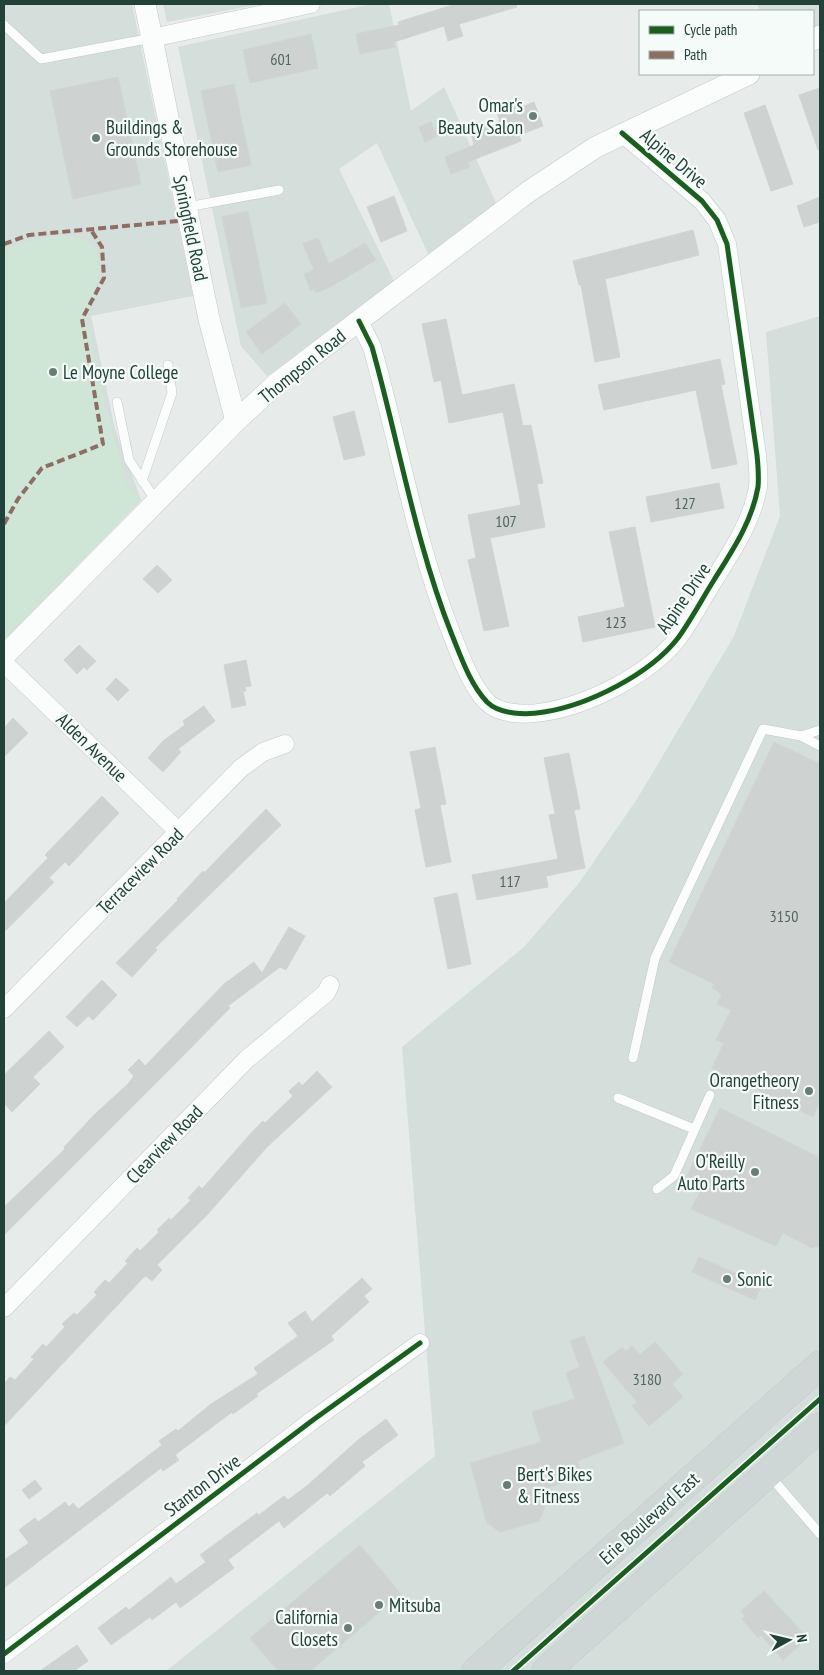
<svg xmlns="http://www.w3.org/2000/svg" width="824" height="1675" font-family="'PT Sans Narrow',sans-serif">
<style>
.built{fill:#d4deda}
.green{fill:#cfe6d6}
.building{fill:#ced3d1;stroke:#cfd5d3}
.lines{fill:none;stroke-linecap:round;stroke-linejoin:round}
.service-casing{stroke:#c4c9c7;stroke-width:10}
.minor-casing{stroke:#c4c9c7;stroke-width:19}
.tertiary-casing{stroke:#c4c9c7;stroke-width:22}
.primary-casing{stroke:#c2cbc9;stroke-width:29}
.service{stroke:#fbfcfc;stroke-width:9}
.minor{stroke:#fbfcfc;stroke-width:18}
.tertiary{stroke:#fbfcfc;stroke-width:21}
.primary{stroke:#ced7d5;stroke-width:28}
.quiet{stroke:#8d6e63;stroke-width:4;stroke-dasharray:8 4;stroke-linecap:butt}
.cycleway-casing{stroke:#f5fbf8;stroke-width:8}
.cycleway{stroke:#1b5e20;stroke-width:5}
.poi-dot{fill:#677e77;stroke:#f5fbf8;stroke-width:2}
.labels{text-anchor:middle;stroke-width:4.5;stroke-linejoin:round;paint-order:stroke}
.number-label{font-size:16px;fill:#4e6760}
.poi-label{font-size:19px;fill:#224239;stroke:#f5fbf8;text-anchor:start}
.street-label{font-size:19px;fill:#224239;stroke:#f5fbf8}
</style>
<rect width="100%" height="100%" fill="#e7ecea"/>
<!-- built -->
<g class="built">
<path d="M 4,4 L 132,4 L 193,296 L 91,316 L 115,429 L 141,500 L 4,641 Z"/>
<path d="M 163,4 L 260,4 L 167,22 Z"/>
<path d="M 371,4 L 389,4 L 411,111 L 444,87 L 496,203 L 428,254 L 377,143 L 339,169 L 394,281 L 267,376 L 241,346 L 178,47 Z"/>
<path d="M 757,4 L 820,4 L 820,39 L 813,39 L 813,11 L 760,11 Z"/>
<path d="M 820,316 L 820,1671 L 166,1671 L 435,1456 L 402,1047 L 524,947 L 579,883 L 637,799 L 734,636 L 780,516 L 766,332 Z"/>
</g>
<!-- green -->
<path class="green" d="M 67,235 L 86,240 L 98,252 L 100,271 L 87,318 L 99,379 L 126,484 L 141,500 L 4,641 L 4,248 L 42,238 Z"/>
<!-- building -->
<g class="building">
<path d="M 456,4 L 516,4 L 517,7 L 459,24 L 463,36 L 448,41 L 444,26 L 394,42 L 395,47 L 360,54 L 356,34 L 399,25 L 398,22 Z"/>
<path d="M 311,34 L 318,68 L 250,83 L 243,50 Z"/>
<path d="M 118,77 L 141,184 L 73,199 L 50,91 Z"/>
<path d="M 234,84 L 251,165 L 218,172 L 201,91 Z"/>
<path d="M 820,88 L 820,150 L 818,150 L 799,95 Z"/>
<path d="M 534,102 L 543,126 L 519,135 L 521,141 L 468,162 L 470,167 L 451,174 L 445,157 L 474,145 L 471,133 L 500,121 L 497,113 L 521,104 L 522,107 Z"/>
<path d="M 765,105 L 793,184 L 771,191 L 744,113 Z"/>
<path d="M 431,122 L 437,136 L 425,142 L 419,127 Z"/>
<path d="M 394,196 L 407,231 L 381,242 L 367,207 Z"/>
<path d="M 820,197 L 820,222 L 804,227 L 797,206 Z"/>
<path d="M 248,211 L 267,303 L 241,308 L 222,217 Z"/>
<path d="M 693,230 L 699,255 L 605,279 L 620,357 L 595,362 L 581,285 L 579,285 L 573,261 Z"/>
<path d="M 318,238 L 329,264 L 365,243 L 376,260 L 330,287 L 316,293 L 314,289 L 311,291 L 304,274 L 314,270 L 303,244 Z"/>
<path d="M 285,303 L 301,324 L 262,354 L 246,332 Z"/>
<path d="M 446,319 L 462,395 L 514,384 L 523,426 L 531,425 L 543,483 L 537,484 L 545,527 L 490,538 L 509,626 L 484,631 L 468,560 L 476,558 L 468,515 L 521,505 L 503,412 L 449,423 L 441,380 L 434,382 L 422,324 Z"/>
<path d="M 720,359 L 725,384 L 721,385 L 737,464 L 712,469 L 696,390 L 604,410 L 598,385 Z"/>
<path d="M 354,411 L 365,455 L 344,460 L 333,417 Z"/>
<path d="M 719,483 L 724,508 L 651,522 L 646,497 Z"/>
<path d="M 635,527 L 655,627 L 583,642 L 578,617 L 625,607 L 609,532 Z"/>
<path d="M 157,565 L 172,580 L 158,593 L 143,579 Z"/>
<path d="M 79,645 L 96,661 L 87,670 L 84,667 L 77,674 L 64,660 Z"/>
<path d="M 246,660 L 251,686 L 245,687 L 246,691 L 243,691 L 246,705 L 232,708 L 224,665 Z"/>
<path d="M 116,678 L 129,690 L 118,701 L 106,689 Z"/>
<path d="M 204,706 L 215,721 L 178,749 L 181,752 L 163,772 L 148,758 L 163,741 L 185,725 L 183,721 Z"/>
<path d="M 13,718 L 28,733 L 4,757 L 4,728 Z"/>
<path d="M 774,742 L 820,764 L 820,1101 L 813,1117 L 712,1068 L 724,1043 L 716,1040 L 731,1010 L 717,1004 L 722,994 L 712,988 L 714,984 L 669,962 Z"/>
<path d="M 435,747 L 446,804 L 440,805 L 451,862 L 426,867 L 415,810 L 421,808 L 410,752 Z"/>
<path d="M 569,753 L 580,809 L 574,810 L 585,868 L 546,876 L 548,887 L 477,900 L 472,875 L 558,859 L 549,815 L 555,814 L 544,758 Z"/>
<path d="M 102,796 L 119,813 L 69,866 L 65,862 L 49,878 L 54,882 L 4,932 L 4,903 L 48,858 L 45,855 Z"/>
<path d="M 266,809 L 281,825 L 155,948 L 157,950 L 132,977 L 116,963 L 178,900 L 177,899 L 203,871 L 204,873 Z"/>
<path d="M 457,893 L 471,964 L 448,969 L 434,898 Z"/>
<path d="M 289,927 L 305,936 L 286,970 L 280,967 L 228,1006 L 230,1008 L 167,1072 L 4,1235 L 4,1207 L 65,1149 L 64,1147 L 95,1114 L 128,1084 L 134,1076 L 128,1070 L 139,1059 L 145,1066 L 224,984 L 254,962 L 262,973 Z"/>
<path d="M 102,980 L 117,995 L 93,1020 L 88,1016 L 77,1027 L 66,1017 Z"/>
<path d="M 49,1031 L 64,1047 L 33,1077 L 40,1084 L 12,1112 L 4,1103 L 4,1075 Z"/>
<path d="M 317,1071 L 332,1087 L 267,1147 L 207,1215 L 157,1265 L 162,1270 L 152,1281 L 146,1276 L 143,1278 L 4,1426 L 4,1384 L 10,1377 L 15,1380 L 34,1359 L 31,1357 L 43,1344 L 46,1347 L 65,1327 L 62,1324 L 74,1313 L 77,1315 L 97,1295 L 94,1292 L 105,1280 L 109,1283 L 128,1263 L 125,1261 L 137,1248 L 140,1251 L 159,1232 L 157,1230 L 169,1218 L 171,1220 L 191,1200 L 188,1198 L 199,1186 L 202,1189 L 252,1132 L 263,1121 L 265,1123 L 293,1096 L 289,1091 L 299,1082 L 302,1086 Z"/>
<path d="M 720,1108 L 820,1158 L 820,1245 L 812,1248 L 783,1233 L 776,1246 L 691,1209 L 699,1194 L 682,1186 Z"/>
<path d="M 699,1257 L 762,1285 L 755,1300 L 692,1272 Z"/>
<path d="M 362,1278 L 372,1289 L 364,1296 L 369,1302 L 331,1336 L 334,1340 L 256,1394 L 258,1396 L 233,1414 L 232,1412 L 175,1455 L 179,1460 L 163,1471 L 161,1468 L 4,1588 L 4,1560 L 29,1543 L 19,1530 L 35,1518 L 38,1522 L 65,1502 L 69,1507 L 73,1503 L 78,1509 L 80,1508 L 162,1445 L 159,1441 L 176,1429 L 178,1431 L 211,1404 L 258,1374 L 254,1368 L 298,1336 L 288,1323 L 305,1311 L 312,1322 Z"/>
<path d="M 584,1336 L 624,1443 L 577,1461 L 584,1477 L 540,1490 L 545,1507 L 539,1521 L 500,1532 L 487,1523 L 470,1463 L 541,1442 L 532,1412 L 575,1399 L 566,1373 L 580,1367 L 570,1341 Z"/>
<path d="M 655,1342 L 683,1374 L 672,1384 L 683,1397 L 649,1426 L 632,1406 L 637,1402 L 603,1362 L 622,1347 L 626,1351 L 632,1346 L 640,1355 Z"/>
<path d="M 386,1419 L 398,1435 L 362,1462 L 365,1466 L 330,1496 L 327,1493 L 284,1528 L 279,1521 L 228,1560 L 234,1568 L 180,1608 L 176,1602 L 152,1620 L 150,1617 L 111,1645 L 98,1628 L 126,1607 L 129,1610 L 171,1577 L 176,1584 L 206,1562 L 200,1555 L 257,1513 L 259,1515 L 284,1496 L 288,1500 L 308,1485 L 358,1440 Z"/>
<path d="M 35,1480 L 42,1489 L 29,1499 L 22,1490 Z"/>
<path d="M 360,1545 L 401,1594 L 310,1671 L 278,1671 L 250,1638 Z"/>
<path d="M 764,1591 L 808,1638 L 783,1660 L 761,1635 L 758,1638 L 742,1619 L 745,1616 L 741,1611 Z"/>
<path d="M 77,1645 L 88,1661 L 74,1671 L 40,1671 Z"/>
</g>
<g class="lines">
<defs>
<g id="service">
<path d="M 4,25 L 41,59 L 152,38"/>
<path d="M 187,207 L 279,190"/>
<path d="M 117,402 L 129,460 L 156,501"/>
<path d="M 142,481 L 172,393 L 168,365"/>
<path d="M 820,730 L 801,736 L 820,746"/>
<path d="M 633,1058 L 655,958 L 763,729 L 801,736"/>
<path d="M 618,1098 L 694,1129"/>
<path d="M 657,1189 L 674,1176 L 710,1095"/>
<path d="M 770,1476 L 820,1534"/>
</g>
<g id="minor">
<path d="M 152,38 L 311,4"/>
<path d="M 359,321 L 372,347 C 399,443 415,542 452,635 C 461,657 470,684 487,702 C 500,715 527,715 544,712 C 589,705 650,674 678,638 C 691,620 702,599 714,580 C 732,551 752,522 758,487 C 759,477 758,465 757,455 L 727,244 L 717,220 L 702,201 L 622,133"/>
<path d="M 4,663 L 179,832"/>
<path d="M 4,1009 L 241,768 L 263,752 L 285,744"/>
<path d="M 4,1308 L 247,1059 L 326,993 L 330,985"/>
<path d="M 4,1654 L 313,1420 L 420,1343"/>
</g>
<g id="tertiary">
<path d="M 145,4 L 209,319 L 236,421"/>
<path d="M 813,40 L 820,36"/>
<path d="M 4,656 L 236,421 L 277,383 L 528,192 L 596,147 L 749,74"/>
</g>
<g id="primary">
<path d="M 476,1671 L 820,1365"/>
<path d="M 546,1671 L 820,1427"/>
</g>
</defs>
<!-- service casing -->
<use href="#service" class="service-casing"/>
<!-- minor casing -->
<use href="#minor" class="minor-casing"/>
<!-- tertiary casing -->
<use href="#tertiary" class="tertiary-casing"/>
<!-- primary casing -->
<use href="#primary" class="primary-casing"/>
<!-- service -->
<use href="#service" class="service"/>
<!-- minor -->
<use href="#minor" class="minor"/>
<!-- tertiary -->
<use href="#tertiary" class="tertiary"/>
<!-- primary -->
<use href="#primary" class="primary"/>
<!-- quiet -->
<g class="quiet">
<path d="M 4,244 L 29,235 L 189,220"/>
<path d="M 4,524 L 18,499 L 42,468 L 103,444 L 82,319 L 104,278 L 102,247 L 91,230"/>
</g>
<defs>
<g id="cycleway">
<path d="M 359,321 L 372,347 C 399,443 415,542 452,635 C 461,657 470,684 487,702 C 500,715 527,715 544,712 C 589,705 650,674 678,638 C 691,620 702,599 714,580 C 732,551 752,522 758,487 C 759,477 758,465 757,455 L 727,244 L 717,220 L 702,201 L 622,133"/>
<path d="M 4,1654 L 313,1420 L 420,1343"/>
<path d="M 513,1671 L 820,1399"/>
</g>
</defs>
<!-- cycleway casing -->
<use href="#cycleway" class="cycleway-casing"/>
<!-- cycleway -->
<use href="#cycleway" class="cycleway"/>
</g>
<!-- markers -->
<g class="poi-dot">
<circle cx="533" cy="116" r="5"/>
<circle cx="96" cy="138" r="5"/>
<circle cx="53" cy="372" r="5"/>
<circle cx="809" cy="1091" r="5"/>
<circle cx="755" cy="1172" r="5"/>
<circle cx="727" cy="1279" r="5"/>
<circle cx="507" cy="1485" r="5"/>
<circle cx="379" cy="1605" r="5"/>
<circle cx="348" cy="1628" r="5"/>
</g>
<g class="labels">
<!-- number labels -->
<g class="number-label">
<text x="281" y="65">601</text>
<text x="685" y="509">127</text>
<text x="506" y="527">107</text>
<text x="616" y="628">123</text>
<text x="510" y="887">117</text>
<text x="784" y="922">3150</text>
<text x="647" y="1385">3180</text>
</g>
<!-- poi labels -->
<g class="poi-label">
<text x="523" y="112" text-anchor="end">Omar's<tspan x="523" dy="22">Beauty Salon</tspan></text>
<text x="106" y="134">Buildings &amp;<tspan x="106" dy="22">Grounds Storehouse</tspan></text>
<text x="63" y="379">Le Moyne College</text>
<text x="799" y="1087" text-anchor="end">Orangetheory<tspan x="799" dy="22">Fitness</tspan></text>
<text x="745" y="1168" text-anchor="end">O'Reilly<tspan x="745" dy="22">Auto Parts</tspan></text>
<text x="737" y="1286">Sonic</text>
<text x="517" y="1481">Bert's Bikes<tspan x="517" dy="22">&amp; Fitness</tspan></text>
<text x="389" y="1612">Mitsuba</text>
<text x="338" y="1624" text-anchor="end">California<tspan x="338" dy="22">Closets</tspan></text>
</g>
<!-- street labels -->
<g class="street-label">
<text transform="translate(674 158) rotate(40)" y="7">Alpine Drive</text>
<text transform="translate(191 228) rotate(78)" y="7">Springfield Road</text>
<text transform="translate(302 366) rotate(-39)" y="7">Thompson Road</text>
<text transform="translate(683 598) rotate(-56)" y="7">Alpine Drive</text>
<text transform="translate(92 747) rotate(44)" y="7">Alden Avenue</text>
<text transform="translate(140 871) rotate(-45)" y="7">Terraceview Road</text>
<text transform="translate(164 1144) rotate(-46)" y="7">Clearview Road</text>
<text transform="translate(202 1485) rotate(-37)" y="7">Stanton Drive</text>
<text transform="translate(649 1518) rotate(-42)" y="7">Erie Boulevard East</text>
</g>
</g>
<!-- border -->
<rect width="824" height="1675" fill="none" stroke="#224239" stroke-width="10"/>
<!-- legend -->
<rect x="639" y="10" width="175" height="65" fill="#f5fbf8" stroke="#a1b1ac"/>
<rect x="649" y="26" width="25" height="8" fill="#1b5e20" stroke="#a1b1ac"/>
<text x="684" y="35" font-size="15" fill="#224239">Cycle path</text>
<rect x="649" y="51" width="25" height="8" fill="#8d6e63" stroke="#a1b1ac"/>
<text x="684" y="60" font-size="15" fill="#224239">Path</text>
<!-- north arrow -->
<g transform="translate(789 1640) rotate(82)" stroke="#f5fbf8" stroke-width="4" paint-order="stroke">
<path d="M0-4L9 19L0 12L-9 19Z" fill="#224239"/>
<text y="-8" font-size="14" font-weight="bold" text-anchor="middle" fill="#224239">N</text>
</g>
</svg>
